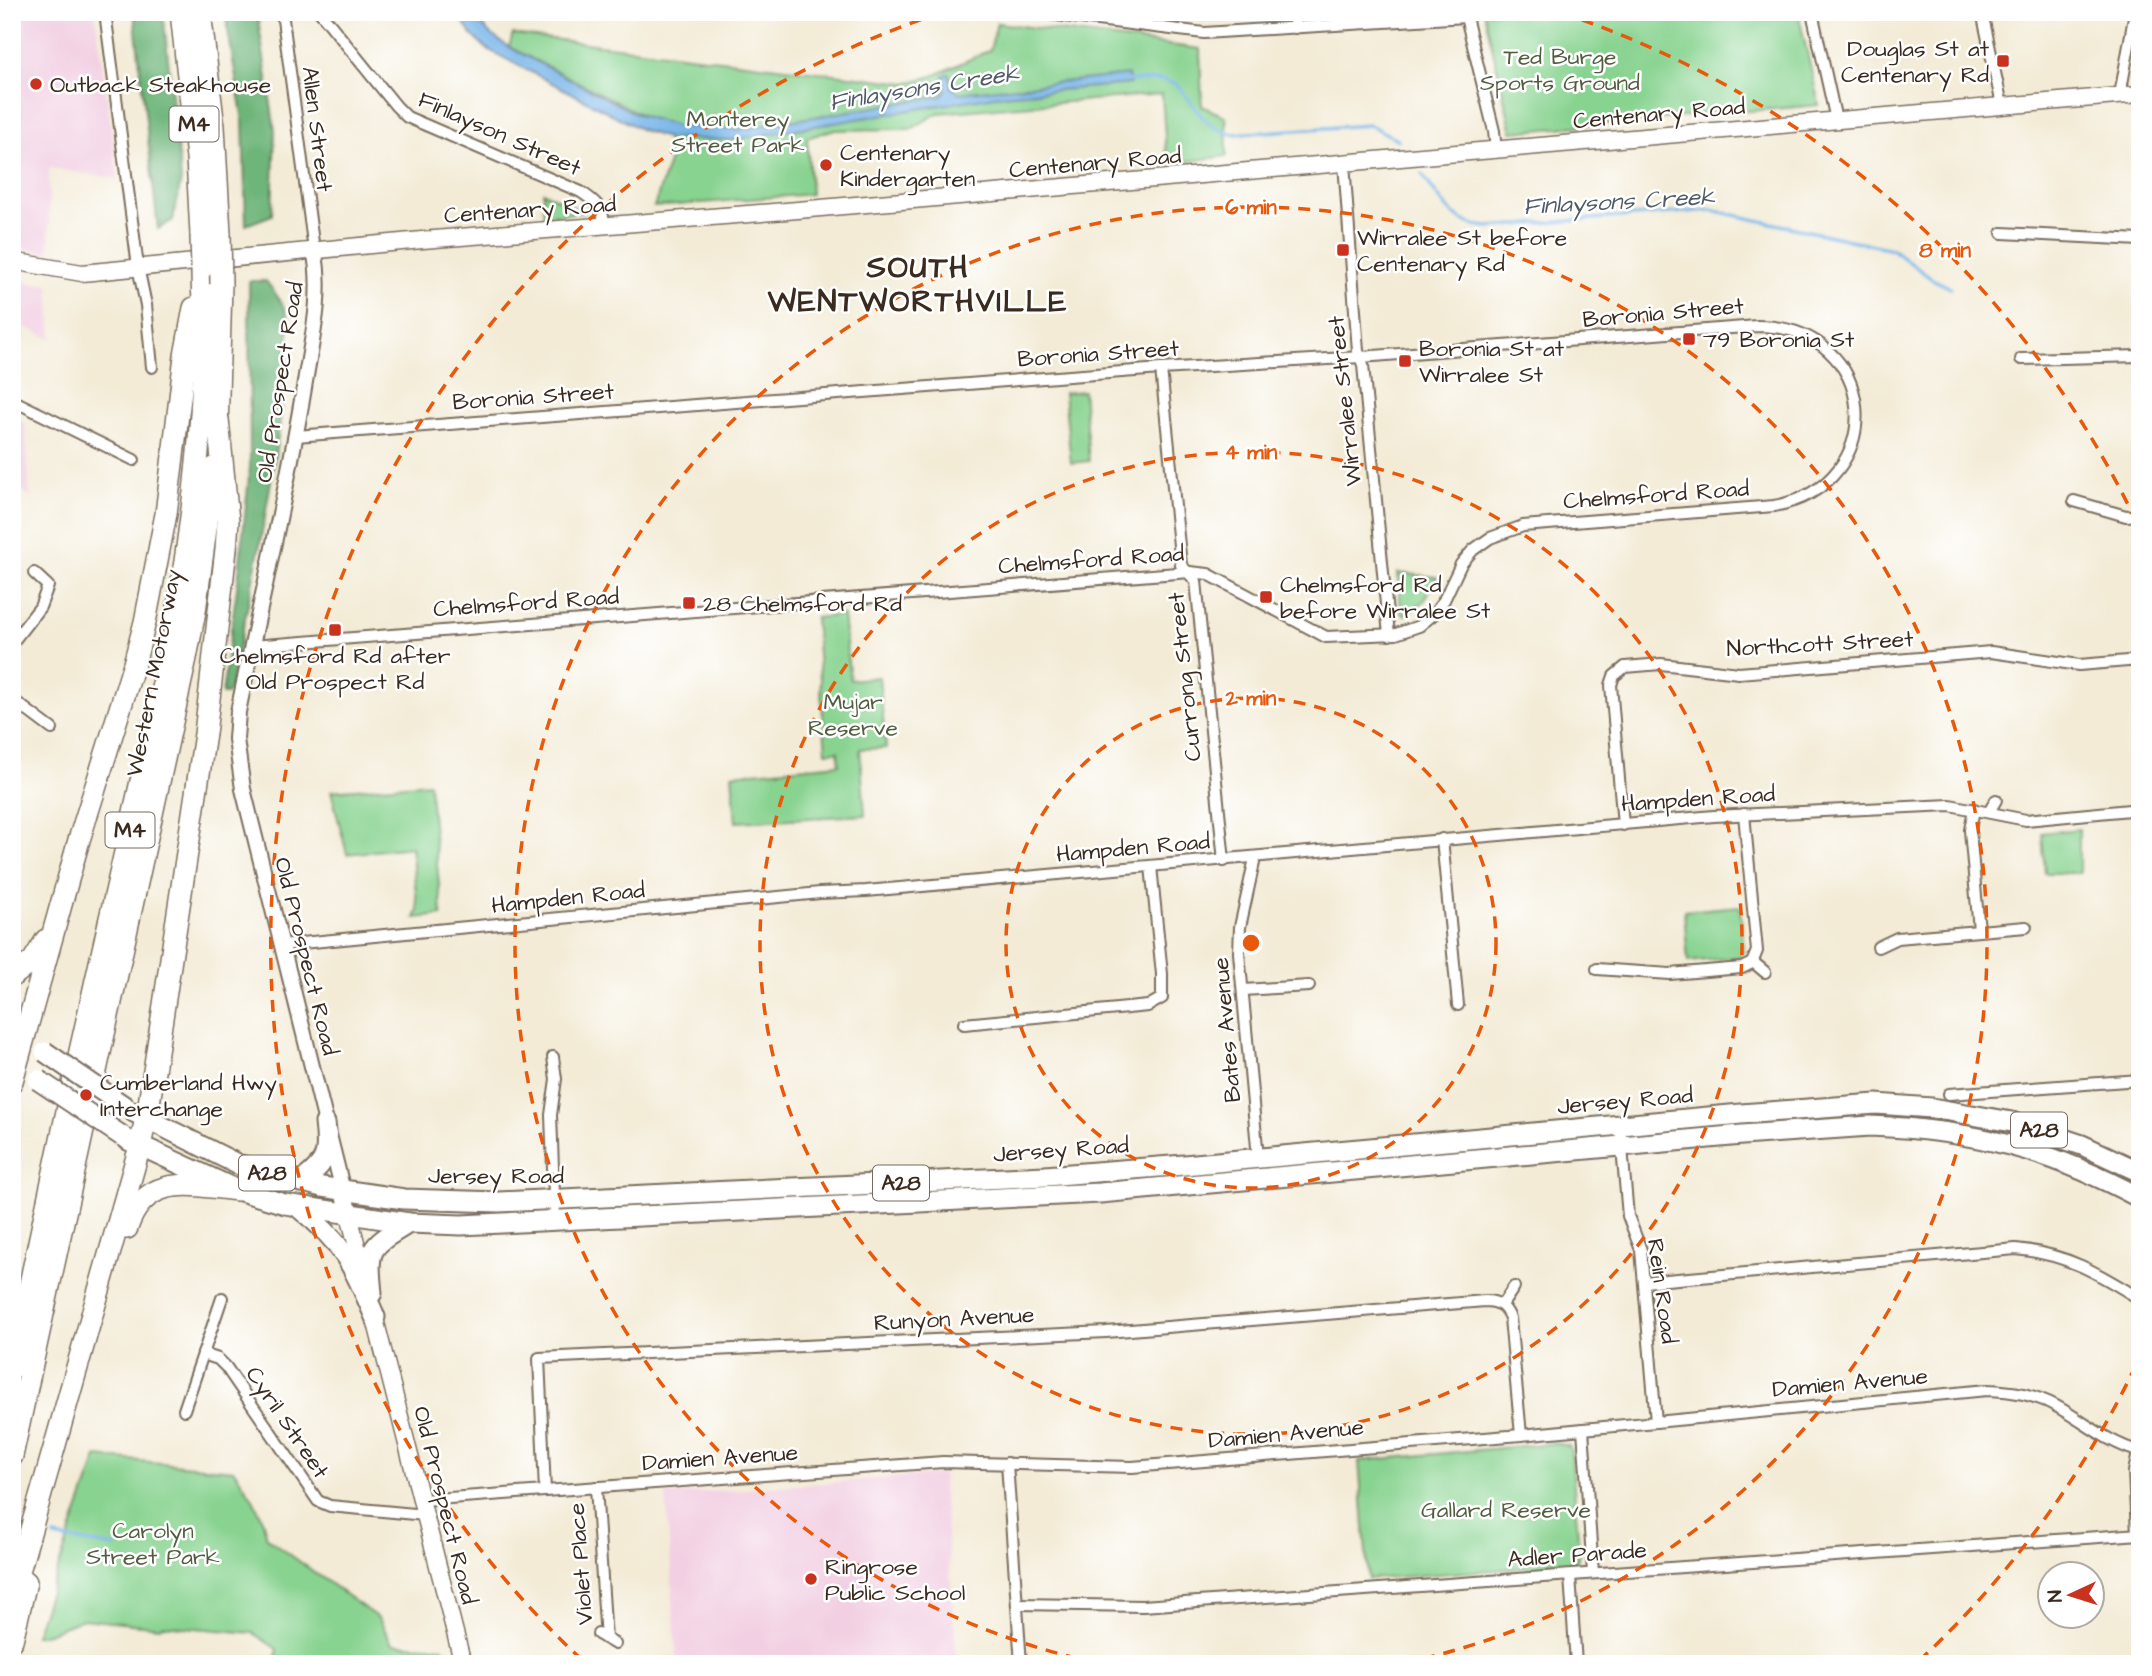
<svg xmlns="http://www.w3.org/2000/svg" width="2152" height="1676" font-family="'Architects Daughter',sans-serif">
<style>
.built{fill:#f2cfe2}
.green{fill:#88d390;stroke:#627e57;stroke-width:2}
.forest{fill:#6eb57a;stroke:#54704c;stroke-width:2}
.water{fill:#74b3e8;stroke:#586e83;stroke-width:2}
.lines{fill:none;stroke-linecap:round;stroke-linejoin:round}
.stream{stroke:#74b3e8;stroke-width:3.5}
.minor-casing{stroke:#7b6e5e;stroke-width:14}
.tertiary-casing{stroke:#7b6e5e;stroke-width:18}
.secondary-casing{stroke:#7b6e5e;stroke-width:19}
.trunk-casing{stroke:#7b6e5e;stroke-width:23}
.motorway-casing{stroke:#7b6e5e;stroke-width:24}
.minor{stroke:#fff;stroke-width:10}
.tertiary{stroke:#fff;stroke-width:14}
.secondary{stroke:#fff;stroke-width:16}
.trunk{stroke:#fff;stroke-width:19}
.motorway{stroke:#fff;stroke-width:21}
.trunk-bridge-casing{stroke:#7b6e5e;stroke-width:23;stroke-linecap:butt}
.motorway-bridge-casing{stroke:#7b6e5e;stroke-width:24;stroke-linecap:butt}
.trunk-bridge{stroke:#fff;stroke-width:19}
.motorway-bridge{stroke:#fff;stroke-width:21}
.ring{fill:none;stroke:#e8590c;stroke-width:3.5;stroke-dasharray:12 9}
.poi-dot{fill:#c8321e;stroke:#fff;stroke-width:2.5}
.labels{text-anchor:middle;stroke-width:5;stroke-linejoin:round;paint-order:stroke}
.shield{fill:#fff;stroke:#766a62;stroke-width:2}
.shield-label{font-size:21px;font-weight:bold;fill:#3b2a1e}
.poi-label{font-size:23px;fill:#3b2a1e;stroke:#fff;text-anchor:start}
.park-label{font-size:23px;fill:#525d40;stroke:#fff}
.street-label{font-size:23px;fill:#3b2a1e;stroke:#fff}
.water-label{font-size:24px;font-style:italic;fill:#4f5a65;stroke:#fff}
.district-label{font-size:30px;font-weight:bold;letter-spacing:2px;fill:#3b2a1e;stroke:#fff}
.centre{fill:#e8590c;stroke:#fff;stroke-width:3.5}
.ring-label{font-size:21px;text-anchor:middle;font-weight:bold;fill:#e8590c;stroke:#fff;stroke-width:5;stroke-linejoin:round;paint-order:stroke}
</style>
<rect width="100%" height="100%" fill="#fff"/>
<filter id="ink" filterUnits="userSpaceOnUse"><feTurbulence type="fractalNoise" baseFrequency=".0143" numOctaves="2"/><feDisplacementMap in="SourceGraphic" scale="14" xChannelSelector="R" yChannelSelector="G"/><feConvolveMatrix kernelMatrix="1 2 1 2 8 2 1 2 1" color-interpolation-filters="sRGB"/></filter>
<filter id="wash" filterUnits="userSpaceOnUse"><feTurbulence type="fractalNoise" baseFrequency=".00686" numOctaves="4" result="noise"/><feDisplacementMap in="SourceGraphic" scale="28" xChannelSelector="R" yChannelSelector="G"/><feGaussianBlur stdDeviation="1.57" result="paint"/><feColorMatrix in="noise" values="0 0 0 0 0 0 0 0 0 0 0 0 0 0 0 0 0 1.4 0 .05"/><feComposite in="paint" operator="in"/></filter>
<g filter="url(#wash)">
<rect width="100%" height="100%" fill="#f3ebd6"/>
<!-- built -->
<g class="built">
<path d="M 12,12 L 95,12 L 118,179 L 49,168 L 49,253 L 12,247 Z"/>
<path d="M 12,281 L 49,285 L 52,339 L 25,327 L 15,384 L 12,383 Z"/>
<path d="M 12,417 L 25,423 L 30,497 L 18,487 L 12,486 Z"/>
<path d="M 942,1474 L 957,1664 L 677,1664 L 666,1495 Z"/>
</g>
<!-- green -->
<g class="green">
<path d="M 1484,12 L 1798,12 L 1819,105 L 1512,132 Z"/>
<path d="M 997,23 L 1200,49 L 1202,106 L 1226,117 L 1227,156 L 1167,164 L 1162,94 L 938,113 L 911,129 L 832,130 L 807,138 L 811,194 L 654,207 L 673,150 L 656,122 L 509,47 L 513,34 L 906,83 L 933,76 L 990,50 Z"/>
<path d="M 543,192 L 584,212 L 544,216 Z"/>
<path d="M 1083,391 L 1089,461 L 1071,463 L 1064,393 Z"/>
<path d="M 1398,573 L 1437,577 L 1424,601 L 1405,615 L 1401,613 Z"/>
<path d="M 843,615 L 850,680 L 879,677 L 886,748 L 860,749 L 865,815 L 736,822 L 732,774 L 839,764 L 838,751 L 826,752 L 815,618 Z"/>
<path d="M 429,783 L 442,915 L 415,918 L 418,911 L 411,847 L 347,854 L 331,791 Z"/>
<path d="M 2079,829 L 2079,873 L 2045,873 L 2042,833 Z"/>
<path d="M 1740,906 L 1744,951 L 1739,957 L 1688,962 L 1684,911 Z"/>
<path d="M 1555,1443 L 1569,1446 L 1571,1450 L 1579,1550 L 1577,1562 L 1566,1565 L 1368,1579 L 1359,1461 Z"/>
<path d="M 97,1457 L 234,1470 C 252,1496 260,1507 267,1538 L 379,1619 L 392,1644 L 443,1647 L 447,1664 L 275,1664 L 277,1649 L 253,1633 L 161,1625 L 160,1627 L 83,1619 L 43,1635 L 35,1635 Z"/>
</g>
<!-- forest -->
<g class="forest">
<path d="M 134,12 L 163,12 L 181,180 L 173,220 L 158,229 Z"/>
<path d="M 225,12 L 257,12 L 275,131 L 272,215 L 246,225 L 243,121 Z"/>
<path d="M 249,281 L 266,281 C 274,291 285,305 288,318 C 291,333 285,381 283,398 C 271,496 251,593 230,689 L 227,694 L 222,694 L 238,581 L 250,467 Z"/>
</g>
<!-- water -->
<path class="water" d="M 457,12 L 473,12 L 489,33 L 509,47 L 636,114 L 677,126 L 740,129 L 941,96 L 946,90 L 944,75 L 949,74 L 952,88 L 959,93 L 1128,75 L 1130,84 L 1001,95 L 732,140 L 667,138 L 644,131 L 487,49 L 471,34 Z"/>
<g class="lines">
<!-- stream -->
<g class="stream">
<path d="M 1126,81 L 1162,80 L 1176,84 C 1197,106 1199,125 1232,134 L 1370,125 L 1398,140"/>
<path d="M 1422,174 C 1441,200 1452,225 1488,227 L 1711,210 L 1892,249 L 1932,279 L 1951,288"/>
<path d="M 54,1537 L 115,1547"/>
</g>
</g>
</g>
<g filter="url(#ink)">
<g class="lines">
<defs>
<g id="minor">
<path d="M 105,12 L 138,267 L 146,305 L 152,367"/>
<path d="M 282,12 L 314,250"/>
<path d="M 320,12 L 396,106 L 407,117 L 581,192 C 596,202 603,207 605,227"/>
<path d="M 1032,12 L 1204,33 L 1466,17"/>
<path d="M 1293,12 L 1295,28"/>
<path d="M 1812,12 L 1836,120"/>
<path d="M 1982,12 L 2002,105"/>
<path d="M 1465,13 L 1494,131 L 1496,150"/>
<path d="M 2120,95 L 2135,12"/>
<path d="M 1344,163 L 1358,351 L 1363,365 L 1389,635"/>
<path d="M 2002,233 L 2140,240"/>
<path d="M 2021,359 L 2140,356"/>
<path d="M 1161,369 L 1181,565 L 1196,581 L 1224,861"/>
<path d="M 12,400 L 134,460"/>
<path d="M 2074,501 L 2126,516 L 2140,515"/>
<path d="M 12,643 L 40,607 L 48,586 L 34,573"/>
<path d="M 252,646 L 1190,572 L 1208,574 L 1326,637 L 1396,634 L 1419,626 L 1435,613 L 1444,600 L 1461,564 L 1473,550 L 1490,538 L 1523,526 L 1774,506 C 1892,485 1881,326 1757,326 L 1361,357 L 1161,369 L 296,436"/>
<path d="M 12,699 L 52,729"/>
<path d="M 1974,809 L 1970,830 L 1979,930"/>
<path d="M 1989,812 L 1996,800"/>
<path d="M 1623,825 L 1611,685 L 1614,676 L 1625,667 L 1661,664 L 1739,673 L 1991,652 L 2079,665 L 2140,660"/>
<path d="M 1442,839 L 1458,1005"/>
<path d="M 1255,858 L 1240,927 L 1239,953 L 1258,1158"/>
<path d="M 281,945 L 820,893 L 866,891 L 1714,816 L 1950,805 L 2026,820 L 2140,809"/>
<path d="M 1878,947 L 1897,938 L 2026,927"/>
<path d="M 1753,962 L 1765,972"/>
<path d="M 1597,969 L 1670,974 L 1742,968 L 1752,963 L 1757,951 L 1744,814"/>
<path d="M 1243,990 L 1309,986"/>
<path d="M 964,1024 L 1148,1006 L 1162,998 L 1162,974 L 1151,866"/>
<path d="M 553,1057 L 556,1079 L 551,1115 L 555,1221"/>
<path d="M 1949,1094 L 2140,1080"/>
<path d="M 1620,1125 L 1628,1216 L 1641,1250 L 1656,1422"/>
<path d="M 1644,1282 L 2016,1249 C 2067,1254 2098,1273 2140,1299"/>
<path d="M 1502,1305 L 1514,1287"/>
<path d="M 203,1354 L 218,1359 L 226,1367 L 318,1501 L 330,1506 L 425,1515"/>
<path d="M 184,1410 L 222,1298"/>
<path d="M 1583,1429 L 1593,1573"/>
<path d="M 1007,1463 L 1021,1664"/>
<path d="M 596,1487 L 606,1639"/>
<path d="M 545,1491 L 539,1358 L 1106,1332 L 1485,1301 C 1498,1301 1505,1306 1510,1318 L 1521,1435"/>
<path d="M 422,1500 L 943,1462 L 1132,1467 L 1521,1435 L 1987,1390 C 2012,1391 2034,1394 2056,1406 C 2083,1421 2108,1443 2138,1451"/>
<path d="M 2137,1534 L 2134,1472 L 2140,1443"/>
<path d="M 1570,1576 L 1576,1664"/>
<path d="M 1017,1604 L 1143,1606 L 2140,1534"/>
<path d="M 598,1634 L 615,1644"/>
</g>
<path id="tertiary" d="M 314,250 C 324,294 311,343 304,388 C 286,497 260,604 238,712 L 236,739 L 243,789 L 343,1191"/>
<g id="secondary">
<path d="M 12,261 L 82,273 L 422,240 L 786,211 L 2140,94"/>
<path d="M 343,1191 L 366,1282"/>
<path d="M 372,1307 L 463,1664"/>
</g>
<g id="trunk">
<path d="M 134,1112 L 237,1164 L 322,1187 L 404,1199 L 499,1202 L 1045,1176 L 1184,1165 L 1741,1114 L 1876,1104 L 1932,1108 L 2012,1122 L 2082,1145 L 2140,1172"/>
<path d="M 128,1140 L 237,1190 L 285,1204 L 409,1223 L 461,1225 L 1100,1193 L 1742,1135 L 1870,1126 C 1973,1130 2049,1149 2140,1198"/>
<path d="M 301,1182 C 327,1162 329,1156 325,1123"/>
<path d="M 299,1208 C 343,1242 354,1267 375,1317"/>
<path d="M 372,1293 C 367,1246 370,1247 409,1223"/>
</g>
<g id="motorway">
<path d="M 181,12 L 197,158 L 201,235"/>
<path d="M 200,12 L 214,127 L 220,234"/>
<path d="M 217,432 L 221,284"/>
<path d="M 12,976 L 33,961 L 46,940"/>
<path d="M 12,1081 L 79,840 L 134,664 L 145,622 L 166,514 L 185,356 L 194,308"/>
<path d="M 127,1228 C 145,1173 191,1185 237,1190"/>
<path d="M 12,1368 L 78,1060 L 172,644 C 189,543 203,441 204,338 C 204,315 202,291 202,268"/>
<path d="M 12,1456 L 186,658 L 195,611 L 214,468"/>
<path d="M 12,1596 L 140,1146 L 149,1104 L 205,734 L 226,549 L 228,521 L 218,419"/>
<path d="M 12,1640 L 26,1582"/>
</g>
</defs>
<!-- minor casing -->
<use href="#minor" class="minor-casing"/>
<!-- tertiary casing -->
<use href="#tertiary" class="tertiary-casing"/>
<!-- secondary casing -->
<use href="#secondary" class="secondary-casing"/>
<!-- trunk casing -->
<use href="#trunk" class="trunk-casing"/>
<!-- motorway casing -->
<use href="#motorway" class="motorway-casing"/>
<!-- minor -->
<use href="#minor" class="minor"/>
<!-- tertiary -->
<use href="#tertiary" class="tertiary"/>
<!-- secondary -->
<use href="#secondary" class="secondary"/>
<!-- trunk -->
<use href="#trunk" class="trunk"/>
<!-- motorway -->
<use href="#motorway" class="motorway"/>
<defs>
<g id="trunk-bridge">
<path d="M 45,1052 L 127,1108"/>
<path d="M 38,1080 L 122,1136"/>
</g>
<g id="motorway-bridge">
<path d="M 220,234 L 221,284"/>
<path d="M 201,235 L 202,268"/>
</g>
</defs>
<!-- trunk-bridge casing -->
<use href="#trunk-bridge" class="trunk-bridge-casing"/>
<!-- motorway-bridge casing -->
<use href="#motorway-bridge" class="motorway-bridge-casing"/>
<!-- trunk-bridge -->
<use href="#trunk-bridge" class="trunk-bridge"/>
<!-- motorway-bridge -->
<use href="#motorway-bridge" class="motorway-bridge"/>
</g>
</g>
<!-- distance rings -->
<g class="ring">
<circle cx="1251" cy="943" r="245"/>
<circle cx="1251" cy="943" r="491"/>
<path d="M1098 1663A736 736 0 1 1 1404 1663"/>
<path d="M2136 1365A981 981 0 0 1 1920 1660M582 1660A981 981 0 0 1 940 13M1562 13A981 981 0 0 1 2136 521"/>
</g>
<!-- markers -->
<g class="poi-dot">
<rect x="1996" y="54" width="14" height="14" rx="3.5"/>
<circle cx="36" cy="84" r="7"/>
<circle cx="826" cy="165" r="7"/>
<rect x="1336" y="243" width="14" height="14" rx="3.5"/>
<rect x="1682" y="332" width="14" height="14" rx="3.5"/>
<rect x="1398" y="354" width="14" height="14" rx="3.5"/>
<rect x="1259" y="590" width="14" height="14" rx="3.5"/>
<rect x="682" y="596" width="14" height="14" rx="3.5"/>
<rect x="328" y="623" width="14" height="14" rx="3.5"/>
<circle cx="86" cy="1095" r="7"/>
<circle cx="811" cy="1579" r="7"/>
</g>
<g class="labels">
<!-- shield labels -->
<g class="shield">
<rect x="169.5" y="106.5" width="49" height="35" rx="5"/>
<rect x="105.5" y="812.5" width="49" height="35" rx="5"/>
<rect x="2011" y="1112.5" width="56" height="35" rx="5"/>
<rect x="239" y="1155.5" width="56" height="35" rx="5"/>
<rect x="873" y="1165.5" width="56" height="35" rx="5"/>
</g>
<g class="shield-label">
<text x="194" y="131">M4</text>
<text x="130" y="837">M4</text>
<text x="2039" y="1137">A28</text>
<text x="267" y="1180">A28</text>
<text x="901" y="1190">A28</text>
</g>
<!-- poi labels -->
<g class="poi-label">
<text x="1989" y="56" text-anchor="end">Douglas St at<tspan x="1989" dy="26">Centenary Rd</tspan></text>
<text x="50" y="92">Outback Steakhouse</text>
<text x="840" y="160">Centenary<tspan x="840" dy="26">Kindergarten</tspan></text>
<text x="1357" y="245">Wirralee St before<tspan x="1357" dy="26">Centenary Rd</tspan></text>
<text x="1703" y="347">79 Boronia St</text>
<text x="1419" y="356">Boronia St at<tspan x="1419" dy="26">Wirralee St</tspan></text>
<text x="1280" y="592">Chelmsford Rd<tspan x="1280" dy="26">before Wirralee St</tspan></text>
<text x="703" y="611">28 Chelmsford Rd</text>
<text x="335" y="663" text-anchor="middle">Chelmsford Rd after<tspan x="335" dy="26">Old Prospect Rd</tspan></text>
<text x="100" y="1090">Cumberland Hwy<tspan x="100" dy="26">Interchange</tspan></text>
<text x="825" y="1574">Ringrose<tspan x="825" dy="26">Public School</tspan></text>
</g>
<!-- park labels -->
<g class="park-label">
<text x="1560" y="64">Ted Burge<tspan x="1560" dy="26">Sports Ground</tspan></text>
<text x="738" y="126">Monterey<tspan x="738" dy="26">Street Park</tspan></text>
<text x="853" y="709">Mujar<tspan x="853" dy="26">Reserve</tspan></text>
<text x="1506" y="1517">Gallard Reserve</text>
<text x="153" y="1538">Carolyn<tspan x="153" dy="26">Street Park</tspan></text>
</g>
<!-- street labels -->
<g class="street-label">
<text transform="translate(1659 113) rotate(-5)" y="8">Centenary Road</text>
<text transform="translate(318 129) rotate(83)" y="8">Allen Street</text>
<text transform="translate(500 133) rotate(24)" y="8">Finlayson Street</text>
<text transform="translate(1095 162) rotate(-5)" y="8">Centenary Road</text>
<text transform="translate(530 209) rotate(-4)" y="8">Centenary Road</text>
<text transform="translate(1663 312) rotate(-5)" y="8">Boronia Street</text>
<text transform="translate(1098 353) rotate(-4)" y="8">Boronia Street</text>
<text transform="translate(279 382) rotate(-81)" y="8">Old Prospect Road</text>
<text transform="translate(533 396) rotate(-4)" y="8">Boronia Street</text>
<text transform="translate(1344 401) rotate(-96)" y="8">Wirralee Street</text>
<text transform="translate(1656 494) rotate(-4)" y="8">Chelmsford Road</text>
<text transform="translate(1091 559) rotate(-4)" y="8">Chelmsford Road</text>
<text transform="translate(526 602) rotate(-4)" y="8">Chelmsford Road</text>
<text transform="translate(1820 643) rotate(-3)" y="8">Northcott Street</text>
<text transform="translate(153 673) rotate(-79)" y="8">Western Motorway</text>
<text transform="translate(1184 677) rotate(-96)" y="8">Currong Street</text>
<text transform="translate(1698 798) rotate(-4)" y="8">Hampden Road</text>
<text transform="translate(1133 847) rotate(-5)" y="8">Hampden Road</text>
<text transform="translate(568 897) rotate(-6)" y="8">Hampden Road</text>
<text transform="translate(307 956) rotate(76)" y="8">Old Prospect Road</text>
<text transform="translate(1226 1030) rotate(-95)" y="8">Bates Avenue</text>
<text transform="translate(1625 1100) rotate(-5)" y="8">Jersey Road</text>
<text transform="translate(1061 1149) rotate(-4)" y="8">Jersey Road</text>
<text x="496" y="1183">Jersey Road</text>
<text transform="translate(1663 1291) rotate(82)" y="8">Rein Road</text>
<text transform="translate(954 1318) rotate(-3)" y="8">Runyon Avenue</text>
<text transform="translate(1850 1382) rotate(-5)" y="8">Damien Avenue</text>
<text transform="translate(288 1422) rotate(56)" y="8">Cyril Street</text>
<text transform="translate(1286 1433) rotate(-5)" y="8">Damien Avenue</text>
<text transform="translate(720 1457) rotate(-4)" y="8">Damien Avenue</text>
<text transform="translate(446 1505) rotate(76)" y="8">Old Prospect Road</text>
<text transform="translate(1577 1554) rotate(-4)" y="8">Adler Parade</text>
<text transform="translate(580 1564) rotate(-94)" y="8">Violet Place</text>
</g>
<!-- water labels -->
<g class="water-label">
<text transform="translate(924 87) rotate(-9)" y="8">Finlaysons Creek</text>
<text transform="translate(1619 201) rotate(-3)" y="8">Finlaysons Creek</text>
</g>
<!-- district labels -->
<g class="district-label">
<text x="918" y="277">SOUTH<tspan x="918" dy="34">WENTWORTHVILLE</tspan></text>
</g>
</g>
<circle cx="1251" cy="943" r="10" class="centre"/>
<g class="ring-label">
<text x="1251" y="214">6 min</text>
<text x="1945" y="257">8 min</text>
<text x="1251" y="459">4 min</text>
<text x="1251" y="705">2 min</text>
</g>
<!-- margin -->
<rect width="2152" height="1676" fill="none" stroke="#fff" stroke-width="42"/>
<!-- north arrow -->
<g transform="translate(2071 1595) rotate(266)"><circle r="33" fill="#ffffff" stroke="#b1aaa5" stroke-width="2"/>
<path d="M0-5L12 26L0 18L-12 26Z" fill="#c8321e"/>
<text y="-10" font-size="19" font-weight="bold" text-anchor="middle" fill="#3b2a1e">N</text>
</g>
</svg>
